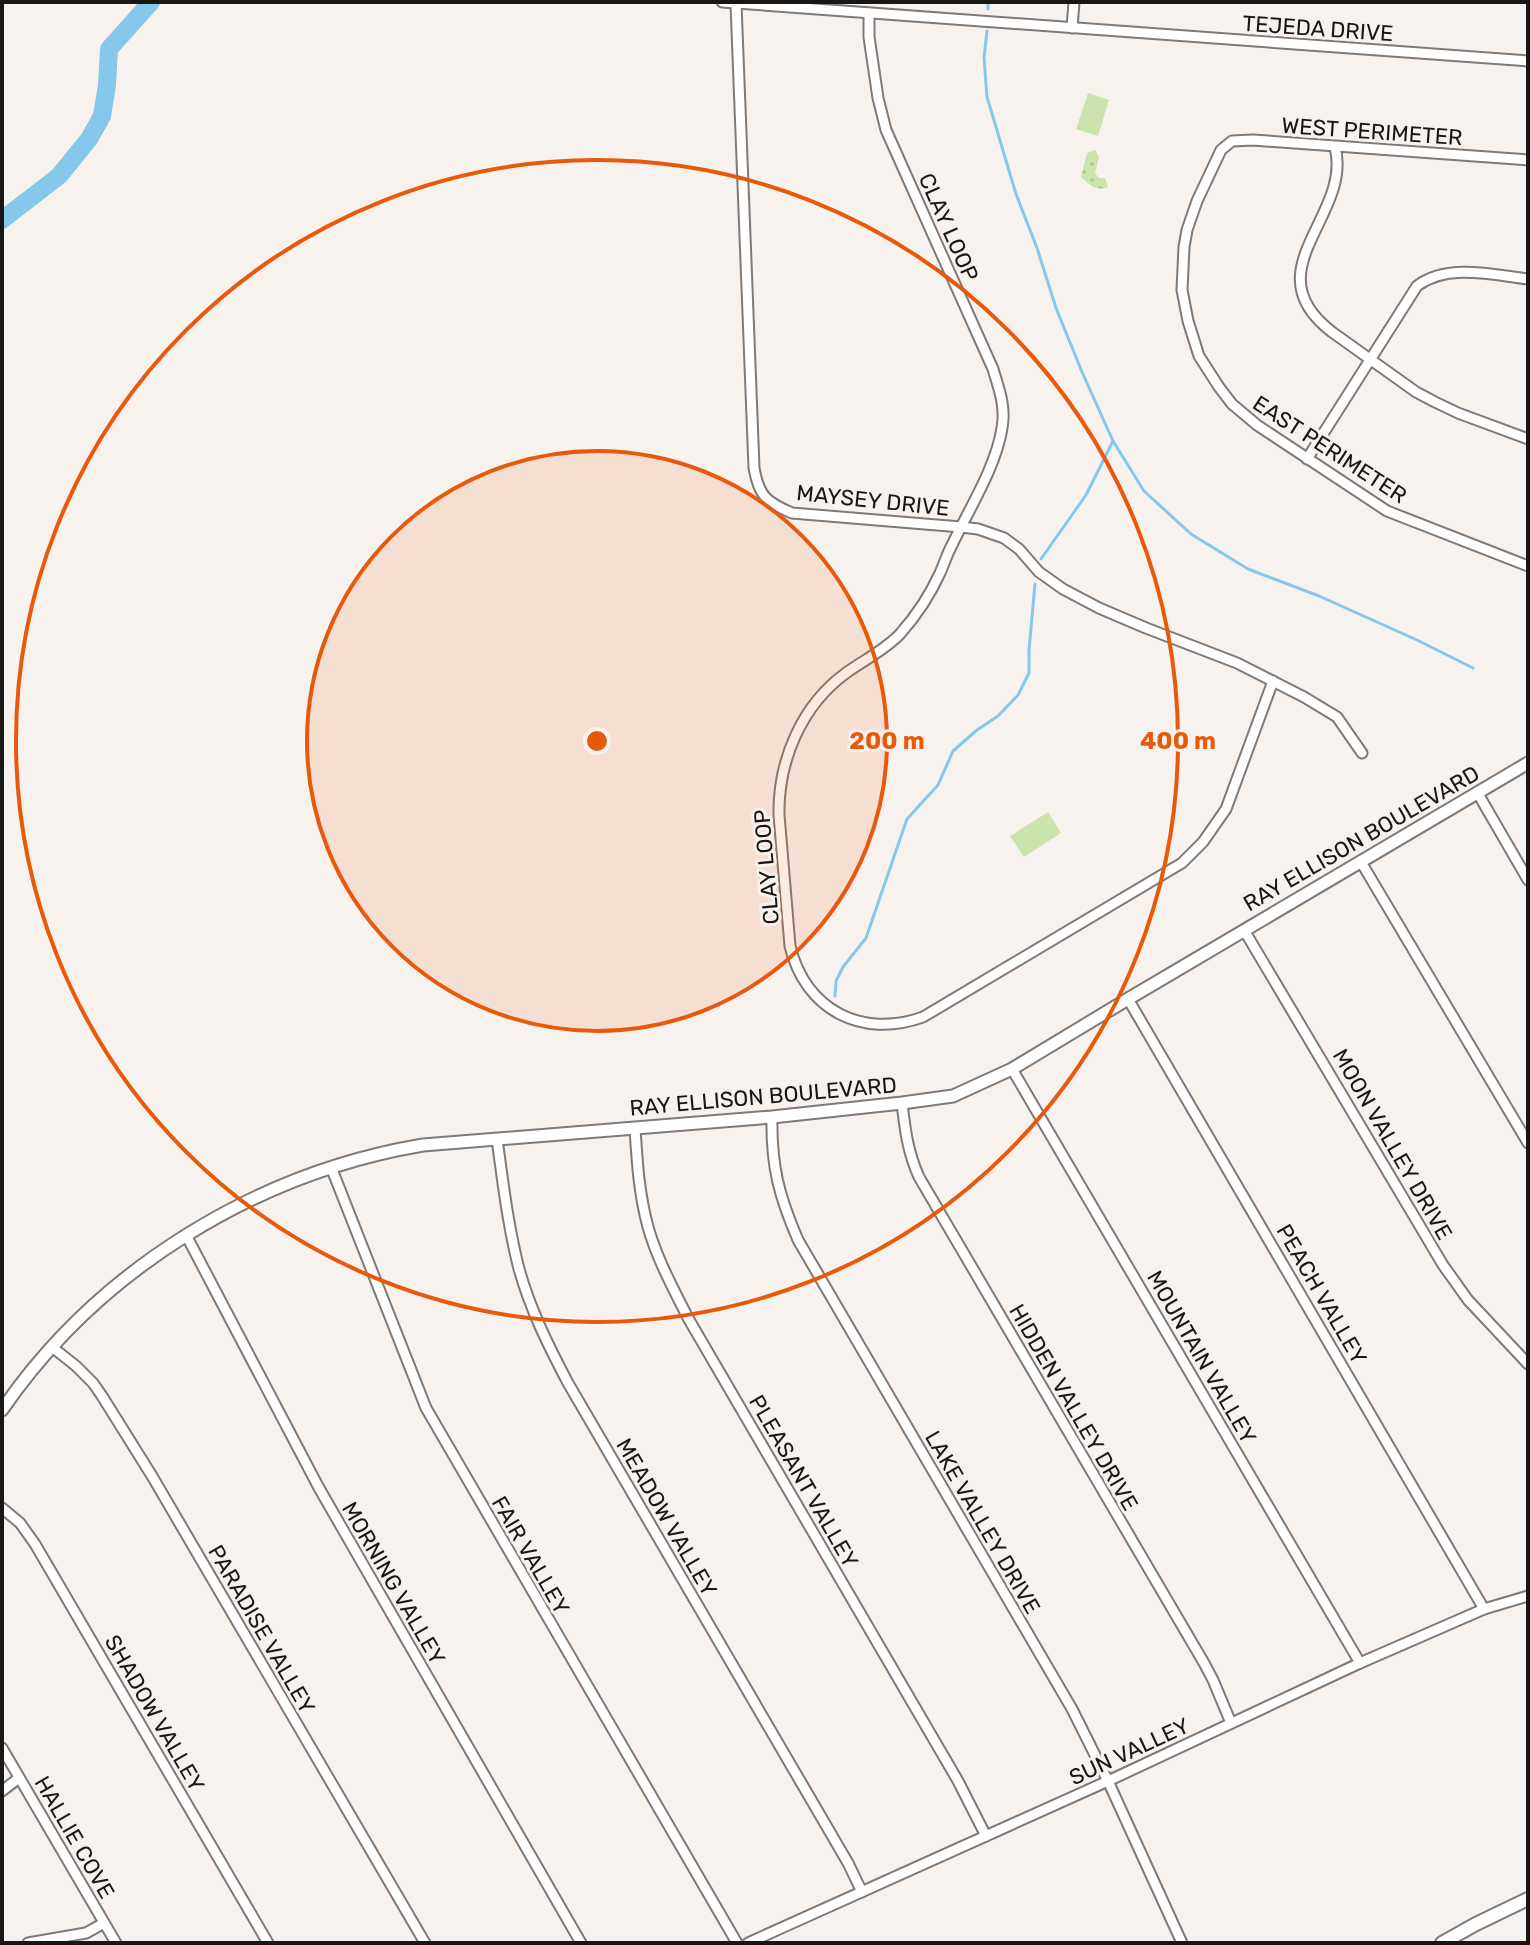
<svg xmlns="http://www.w3.org/2000/svg" width="1530" height="1945" font-family="Rubik,sans-serif">
<style>
.grass{fill:url(#grass-dots)}
.garden{fill:#cbe3ac}
.lines{fill:none;stroke-linecap:round;stroke-linejoin:round}
.stream{stroke:#86c8e9;stroke-width:3}
.river{stroke:#86c8e9;stroke-width:18}
.minor-casing{stroke:#7f7a77;stroke-width:13}
.tertiary-casing{stroke:#7f7a77;stroke-width:15}
.secondary-casing{stroke:#7f7a77;stroke-width:16}
.minor{stroke:#fff;stroke-width:9}
.tertiary{stroke:#fff;stroke-width:11}
.secondary{stroke:#fff;stroke-width:12}
.ring{fill:none;stroke:#e8590c;stroke-width:4}
.labels{text-anchor:middle;stroke-width:6;stroke-linejoin:round;paint-order:stroke}
.street-label{font-size:22px;fill:#191716;stroke:#f8f2ef}
.centre{fill:#e8590c;stroke:#f8f2ef;stroke-width:4}
.ring-label{font-size:24px;text-anchor:middle;font-weight:bold;fill:#e8590c;stroke:#f8f2ef;stroke-width:6;stroke-linejoin:round;paint-order:stroke}
</style>
<defs>
<pattern id="grass-dots" width="8" height="8" patternUnits="userSpaceOnUse" patternTransform="scale(2)"><rect width="8" height="8" fill="#cbe3ac"/><path d="M2 2h.1M6 6h.1" fill="none" stroke="#aec293" stroke-width="1.8" stroke-linecap="round"/></pattern>
</defs>
<rect width="100%" height="100%" fill="#f8f2ef"/>
<!-- grass -->
<path class="grass" d="M 1095,150 L 1099,157 L 1095,173 L 1099,178 L 1105,178 L 1108,187 L 1102,189 L 1093,187 L 1081,177 L 1087,153 Z"/>
<!-- garden -->
<g class="garden">
<path d="M 1088,93 L 1109,100 L 1098,136 L 1076,129 Z"/>
<path d="M 1048,812 L 1061,833 L 1024,857 L 1010,836 Z"/>
</g>
<g class="lines">
<!-- stream -->
<g class="stream">
<path d="M 988,2 L 988,9"/>
<path d="M 987,31 L 984,58 L 987,97 L 1016,194 L 1037,248 L 1056,308 L 1082,372 L 1113,441 L 1144,491 L 1191,534 L 1248,569 L 1319,596 L 1417,640 L 1473,668"/>
<path d="M 1041,559 L 1086,495 L 1113,441"/>
<path d="M 835,996 L 836,981 L 843,967 L 866,938 L 907,819 L 938,785 L 953,751 L 977,730 L 998,716 L 1018,695 L 1029,673 L 1029,650 L 1035,584"/>
</g>
<!-- river -->
<path class="river" d="M 2,220 L 59,176 L 89,139 L 102,116 L 107,85 L 109,49 L 151,2"/>
<defs>
<g id="minor">
<path d="M 722,2 L 1528,61"/>
<path d="M 736,4 L 754,468 C 759,496 766,502 792,513 L 961,527 L 978,529 L 1004,538 L 1019,549 L 1039,572 L 1063,589 L 1099,608 L 1146,628 L 1237,663 L 1304,697 L 1337,717 L 1362,753"/>
<path d="M 869,13 L 869,37 L 878,98 L 886,130 L 993,369 C 999,389 1006,407 1002,428 C 996,467 969,509 952,545 C 947,554 944,564 940,573 C 930,595 916,616 900,634 C 885,650 864,660 846,673 C 802,705 778,760 779,815 L 790,946 C 805,1010 862,1039 923,1017 L 1182,863 L 1203,842 L 1226,809 L 1273,681"/>
<path d="M 1072,28 L 1074,2"/>
<path d="M 1335,147 C 1353,216 1251,270 1332,332 L 1416,392 L 1435,402 L 1458,413 L 1528,439"/>
<path d="M 1528,160 L 1253,140 L 1232,141 L 1221,150 L 1197,201 L 1187,230 L 1184,247 L 1182,290 L 1188,321 L 1199,356 L 1219,387 L 1232,404 L 1257,425 L 1387,511 L 1528,566"/>
<path d="M 1307,459 L 1417,286 C 1448,263 1493,275 1528,279"/>
<path d="M 1477,792 L 1528,880"/>
<path d="M 1361,862 L 1528,1143"/>
<path d="M 1244,930 L 1443,1265 L 1468,1300 L 1528,1364"/>
<path d="M 1128,999 L 1484,1609"/>
<path d="M 1012,1069 L 1360,1663"/>
<path d="M 902,1103 C 905,1130 908,1153 919,1177 L 1204,1663 L 1213,1680 L 1231,1723"/>
<path d="M 772,1117 C 771,1166 779,1196 798,1240 L 1072,1709 L 1108,1781 L 1182,1943"/>
<path d="M 635,1128 C 637,1161 639,1194 648,1227 C 657,1259 673,1288 688,1318 L 958,1781 L 986,1836"/>
<path d="M 497,1139 C 503,1183 508,1226 519,1269 C 530,1309 549,1347 568,1383 L 848,1863 L 862,1892"/>
<path d="M 331,1167 L 426,1408 L 737,1943"/>
<path d="M 186,1235 L 319,1488 L 581,1943"/>
<path d="M 52,1347 L 76,1366 L 93,1383 L 102,1396 L 152,1476 L 425,1943"/>
<path d="M 2,1508 L 20,1523 L 35,1544 L 268,1943"/>
<path d="M 2,1748 L 116,1943"/>
<path d="M 2,1791 L 19,1778"/>
<path d="M 28,1943 L 86,1933 L 104,1923"/>
<path d="M 748,1943 L 1108,1781 L 1360,1663 L 1484,1609 L 1528,1596"/>
</g>
<path id="tertiary" d="M 2,1410 C 98,1270 256,1173 423,1145 L 772,1117 L 902,1103 L 953,1096 L 1012,1069 L 1128,999 L 1528,763"/>
<path id="secondary" d="M 1442,1943 L 1476,1924 L 1528,1899"/>
</defs>
<!-- minor casing -->
<use href="#minor" class="minor-casing"/>
<!-- tertiary casing -->
<use href="#tertiary" class="tertiary-casing"/>
<!-- secondary casing -->
<use href="#secondary" class="secondary-casing"/>
<!-- minor -->
<use href="#minor" class="minor"/>
<!-- tertiary -->
<use href="#tertiary" class="tertiary"/>
<!-- secondary -->
<use href="#secondary" class="secondary"/>
</g>
<!-- distance rings -->
<circle cx="597" cy="741" r="290" fill="#e8590c" fill-opacity=".12"/>
<g class="ring">
<circle cx="597" cy="741" r="290"/>
<circle cx="597" cy="741" r="581"/>
</g>
<g class="labels">
<!-- street labels -->
<g class="street-label">
<text transform="translate(1318 28) rotate(4)" y="8">TEJEDA DRIVE</text>
<text transform="translate(1372 131) rotate(4)" y="8">WEST PERIMETER</text>
<text transform="translate(949 227) rotate(66)" y="8">CLAY LOOP</text>
<text transform="translate(1330 449) rotate(33)" y="8">EAST PERIMETER</text>
<text transform="translate(873 500) rotate(6)" y="8">MAYSEY DRIVE</text>
<text transform="translate(1361 838) rotate(-30)" y="8">RAY ELLISON BOULEVARD</text>
<text transform="translate(766 867) rotate(-95)" y="8">CLAY LOOP</text>
<text transform="translate(763 1096) rotate(-5)" y="8">RAY ELLISON BOULEVARD</text>
<text transform="translate(1393 1144) rotate(60)" y="8">MOON VALLEY DRIVE</text>
<text transform="translate(1322 1294) rotate(60)" y="8">PEACH VALLEY</text>
<text transform="translate(1202 1357) rotate(60)" y="8">MOUNTAIN VALLEY</text>
<text transform="translate(1074 1407) rotate(60)" y="8">HIDDEN VALLEY DRIVE</text>
<text transform="translate(804 1481) rotate(60)" y="8">PLEASANT VALLEY</text>
<text transform="translate(667 1517) rotate(60)" y="8">MEADOW VALLEY</text>
<text transform="translate(983 1522) rotate(60)" y="8">LAKE VALLEY DRIVE</text>
<text transform="translate(531 1555) rotate(60)" y="8">FAIR VALLEY</text>
<text transform="translate(394 1583) rotate(60)" y="8">MORNING VALLEY</text>
<text transform="translate(262 1629) rotate(60)" y="8">PARADISE VALLEY</text>
<text transform="translate(155 1713) rotate(60)" y="8">SHADOW VALLEY</text>
<text transform="translate(1129 1751) rotate(-25)" y="8">SUN VALLEY</text>
<text transform="translate(75 1837) rotate(60)" y="8">HALLIE COVE</text>
</g>
</g>
<circle cx="597" cy="741" r="12" class="centre"/>
<g class="ring-label">
<text x="887" y="749">200 m</text>
<text x="1178" y="749">400 m</text>
</g>
<!-- border -->
<rect width="1530" height="1945" fill="none" stroke="#191716" stroke-width="8"/>
</svg>
